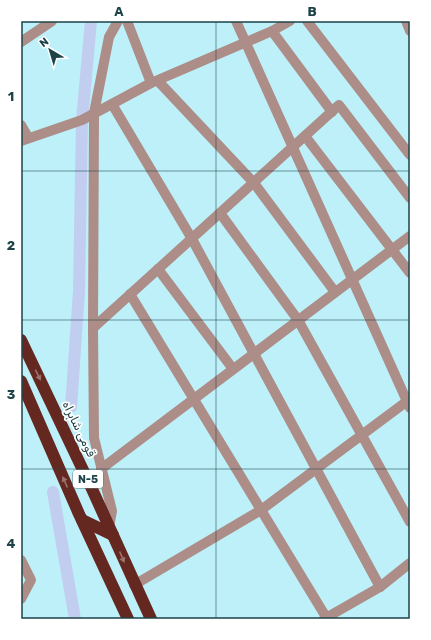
<svg xmlns="http://www.w3.org/2000/svg" width="431" height="640" font-family="Rubik,Vazirmatn,sans-serif">
<style>
.lines{fill:none;stroke-linecap:round;stroke-linejoin:round}
.canal{stroke:#c2cef0;stroke-width:12}
.minor{stroke:#ad8d87;stroke-width:10}
.highway{stroke:#652820;stroke-width:12}
.oneway{fill:#9b736e}
.grid{fill:none;stroke:#1d4349;stroke-width:1;stroke-opacity:0.55}
.labels{text-anchor:middle;stroke-width:3.5;stroke-linejoin:round;paint-order:stroke}
.shield{fill:#fff;stroke:#617b80;stroke-width:1}
.shield-label{font-size:11px;font-weight:bold;fill:#1d4349}
.street-label{font-size:12px;fill:#1d4349;stroke:#fff}
.neatline{fill:none;stroke:#1d4349;stroke-width:1.5}
.grid-label{font-size:13px;text-anchor:middle;font-weight:bold;fill:#1d4349}
</style>
<rect width="100%" height="100%" fill="#bdf0f9"/>
<g class="lines">
<!-- canal -->
<g class="canal">
<path d="M 71,407 L 79,291 L 82,120 L 91,21"/>
<path d="M 53,492 L 75,619"/>
</g>
<!-- minor -->
<g class="minor">
<path d="M 127,21 L 151,83"/>
<path d="M 236,21 L 410,408"/>
<path d="M 307,21 L 410,155"/>
<path d="M 406,21 L 410,31"/>
<path d="M 272,31 L 332,112"/>
<path d="M 21,42 L 52,21"/>
<path d="M 158,81 L 254,183 L 335,292"/>
<path d="M 112,104 L 192,239 L 380,587"/>
<path d="M 21,125 L 28,137"/>
<path d="M 305,136 L 410,273"/>
<path d="M 21,141 L 82,120 L 151,83 L 272,31 L 290,21"/>
<path d="M 220,213 L 298,320 L 410,522"/>
<path d="M 158,269 L 233,369"/>
<path d="M 130,294 L 326,617"/>
<path d="M 93,328 L 339,105 L 410,198"/>
<path d="M 101,469 L 410,236"/>
<path d="M 109,527 L 112,511 L 94,438 L 93,328 L 94,113 L 109,37 L 118,21"/>
<path d="M 21,560 L 31,580 L 21,599"/>
<path d="M 134,585 L 261,510 L 410,399"/>
<path d="M 324,619 L 380,587 L 410,563"/>
</g>
<!-- highway -->
<g class="highway">
<path d="M 21,340 L 92,489 L 151,619"/>
<path d="M 21,381 L 79,514 L 128,619"/>
<path d="M 82,520 L 113,535"/>
</g>
</g>
<!-- one-way arrows -->
<defs><path id="oneway-solid" d="M-6-.8H1V-3.2L6.5 0L1 3.2V.8H-6Z"/></defs>
<g class="oneway">
<use href="#oneway-solid" transform="translate(38 375) rotate(64)"/>
<use href="#oneway-solid" transform="translate(65 482) rotate(-114)"/>
<use href="#oneway-solid" transform="translate(122 557) rotate(67)"/>
</g>
<!-- grid -->
<path class="grid" d="M 216,21 L 216,619M 21,171 L 410,171M 21,320 L 410,320M 21,469 L 410,469"/>
<g class="labels">
<!-- shield labels -->
<rect class="shield" x="73" y="470" width="30" height="18" rx="3"/>
<g class="shield-label">
<text x="88" y="483">N-5</text>
</g>
<!-- street labels -->
<g class="street-label">
<text transform="translate(79 429) rotate(64)" y="4">قومی شاہراہ</text>
</g>
</g>
<!-- border -->
<rect width="431" height="640" fill="none" stroke="#ffffff" stroke-width="44"/>
<!-- north arrow -->
<g transform="translate(50 50) rotate(322)" stroke="#ffffff" stroke-width="3" paint-order="stroke">
<path d="M0-3L7 15L0 10L-7 15Z" fill="#1d4349"/>
<text y="-6" font-size="11" font-weight="bold" text-anchor="middle" fill="#1d4349">N</text>
</g>
<rect x="22" y="22" width="387" height="596" class="neatline"/>
<g class="grid-label">
<text x="119" y="16">A</text>
<text x="312" y="16">B</text>
<text x="11" y="101">1</text>
<text x="11" y="250">2</text>
<text x="11" y="399">3</text>
<text x="11" y="548">4</text>
</g>
</svg>
